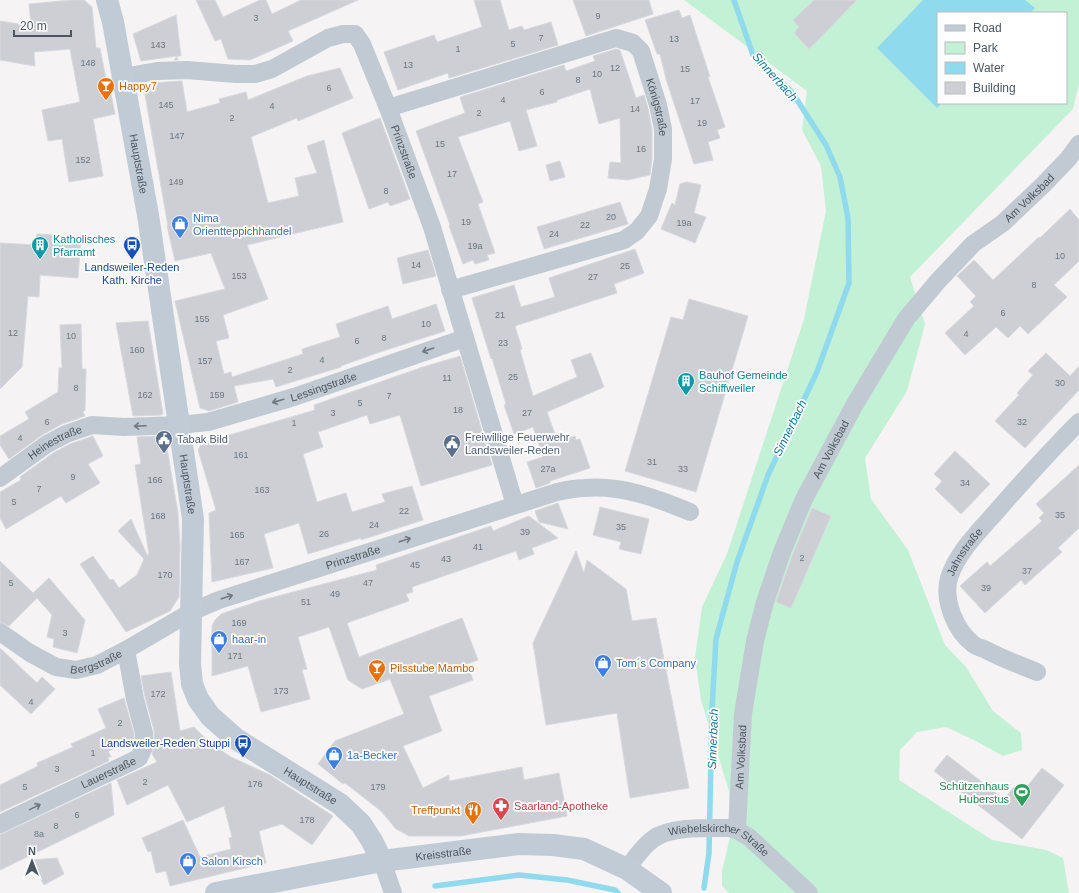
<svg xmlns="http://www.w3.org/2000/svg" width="1079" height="893" font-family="Arial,sans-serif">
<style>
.green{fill:#c3f1d5;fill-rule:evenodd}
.water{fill:#90daee}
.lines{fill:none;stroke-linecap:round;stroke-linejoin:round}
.stream{stroke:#90daee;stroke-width:5.5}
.building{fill:#cdcfd5;stroke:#d7d9de}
.street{stroke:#c1cad2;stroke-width:18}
.secondary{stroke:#c1cbd6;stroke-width:22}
.oneway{stroke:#6e7983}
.labels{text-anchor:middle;stroke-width:3.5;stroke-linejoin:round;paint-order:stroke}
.number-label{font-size:9px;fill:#6b747e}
.food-label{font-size:11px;fill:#c56008;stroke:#fff;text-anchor:start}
.street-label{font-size:11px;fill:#4a5661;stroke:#fff}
.shop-label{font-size:11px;fill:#366cbe;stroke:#fff;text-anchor:start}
.culture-label{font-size:11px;fill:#0d838f;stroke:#fff;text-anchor:start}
.transit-label{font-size:11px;fill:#164399;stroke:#fff}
.service-label{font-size:11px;fill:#4e5e75;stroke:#fff;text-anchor:start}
.leisure-label{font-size:11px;fill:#27864d;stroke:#fff;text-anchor:end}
.health-label{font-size:11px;fill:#be3a42;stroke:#fff;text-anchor:start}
.water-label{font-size:12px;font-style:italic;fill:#0c7c9b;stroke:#fff}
</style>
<rect width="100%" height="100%" fill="#f5f3f3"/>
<!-- green -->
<path class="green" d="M 684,0 L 1079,0 L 1079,84 L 1073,109 L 910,277 L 925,324 L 907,391 L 865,458 L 871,499 L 908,550 L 945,645 L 966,667 L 993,711 L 1021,733 L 1022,750 L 1003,756 L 974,740 L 946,727 L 917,732 L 900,750 L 899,780 L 992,840 L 1046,850 L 1063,858 L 1069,893 L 729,893 L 722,886 L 722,871 L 731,833 L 729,791 L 701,700 L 695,658 L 702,607 L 727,554 L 804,319 L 826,211 L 821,166 L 802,130 L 807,91 ZM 938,13 L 1066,13 L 1066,103 L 938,103 Z"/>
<!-- water -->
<path class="water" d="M 923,0 L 1025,0 L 1035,8 L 1030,13 L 938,13 L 938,103 L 942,103 L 937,108 L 877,48 Z"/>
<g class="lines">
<!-- stream -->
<g class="stream">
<path d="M 435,886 L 519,875 L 567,880 L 615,890 L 618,893"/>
<path d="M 704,888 L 709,853 L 712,709 L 716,639 L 737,562 L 768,475 L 817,372 L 849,283 L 848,218 L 840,177 L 826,145 L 792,92 L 753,55 L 734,0"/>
</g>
</g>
<!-- building -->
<g class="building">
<path d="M 72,0 L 84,0 L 92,7 L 96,48 L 100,48 L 107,84 L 109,84 L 115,114 L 93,119 L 103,176 L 69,182 L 62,139 L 48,141 L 42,110 L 80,102 L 70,49 L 34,52 L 35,66 L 0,60 L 0,21 L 31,26 L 29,4 Z"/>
<path d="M 196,0 L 215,0 L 223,17 L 260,0 L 266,0 L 272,14 L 301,0 L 358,0 L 288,31 L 293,41 L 250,60 L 228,59 L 221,39 L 215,41 Z"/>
<path d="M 474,0 L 500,0 L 509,30 L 522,26 L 524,30 L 551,22 L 558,45 L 453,77 L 449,78 L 448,73 L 398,90 L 384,52 L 434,35 L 437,42 L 482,27 Z"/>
<path d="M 573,0 L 649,0 L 653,14 L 586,36 Z"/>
<path d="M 814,0 L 857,0 L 809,49 L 794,33 L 799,27 L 793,20 Z"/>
<path d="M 679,10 L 682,18 L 690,15 L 710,77 L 708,77 L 725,127 L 717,130 L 720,138 L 708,142 L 713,160 L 694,164 L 666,79 L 660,54 L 657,54 L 645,20 Z"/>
<path d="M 176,15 L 181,56 L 177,56 L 178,60 L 174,60 L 177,56 L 141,61 L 133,34 Z"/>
<path d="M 616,49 L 620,50 L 636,98 L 644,95 L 648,108 L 652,130 L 652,158 L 650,175 L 628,180 L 608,178 L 610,162 L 621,163 L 620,118 L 599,124 L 590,89 L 557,100 L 557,102 L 526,110 L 537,146 L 519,151 L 510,121 L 458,137 L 483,202 L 478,204 L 495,253 L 487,255 L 489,260 L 475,264 L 473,260 L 463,264 L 449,226 L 450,225 L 416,131 L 465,113 L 460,97 L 564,65 L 566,71 L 595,61 L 593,56 Z"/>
<path d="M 340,68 L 353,98 L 298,121 L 297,118 L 251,137 L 268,203 L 299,196 L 295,178 L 317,173 L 307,146 L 324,140 L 343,222 L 247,245 L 268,299 L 223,315 L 229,338 L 216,341 L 224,374 L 231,372 L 232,377 L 303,354 L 302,349 L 340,337 L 336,324 L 388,306 L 392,319 L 436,304 L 445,331 L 377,353 L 341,366 L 341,367 L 276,387 L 273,379 L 234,386 L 238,402 L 209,411 L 200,408 L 175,301 L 225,289 L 211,253 L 175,261 L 167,226 L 168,226 L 144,89 L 150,83 L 182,81 L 187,112 L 220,103 L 219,99 L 246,92 L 248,100 L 307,76 Z"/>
<path d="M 380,118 L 410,199 L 390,206 L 388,202 L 369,209 L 342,133 Z"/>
<path d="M 560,161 L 565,177 L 550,181 L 546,165 Z"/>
<path d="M 687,182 L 701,185 L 694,213 L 706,217 L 695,243 L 661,229 L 672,203 L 675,205 L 680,184 Z"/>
<path d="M 620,202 L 628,224 L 544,249 L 537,227 Z"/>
<path d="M 1070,209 L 1079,220 L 1079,261 L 1054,285 L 1067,297 L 1028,334 L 1020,326 L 1008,338 L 996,327 L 965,355 L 945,333 L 974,306 L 970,302 L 976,296 L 957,276 L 974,260 L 993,280 L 1039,237 L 1040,238 Z"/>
<path d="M 37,234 L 81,237 L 78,278 L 40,275 L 39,297 L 28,296 L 22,367 L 0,389 L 0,243 L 36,245 Z"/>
<path d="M 635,249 L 644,273 L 614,284 L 617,293 L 515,326 L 522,349 L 520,350 L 533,396 L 577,377 L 571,360 L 591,353 L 604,387 L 547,412 L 558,442 L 575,436 L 576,440 L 580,439 L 590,468 L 550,481 L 550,483 L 536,488 L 527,462 L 543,457 L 533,427 L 514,434 L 504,405 L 506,404 L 492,358 L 491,359 L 472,298 L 514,285 L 521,307 L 555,297 L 549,278 Z"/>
<path d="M 428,250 L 436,276 L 403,284 L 397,258 Z"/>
<path d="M 689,299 L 748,316 L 696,492 L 625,471 L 671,317 L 683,320 Z"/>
<path d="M 148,321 L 163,414 L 161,415 L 133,416 L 116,323 Z"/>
<path d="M 81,324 L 82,369 L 86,369 L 85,410 L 83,412 L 85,416 L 62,424 L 42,435 L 9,459 L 0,445 L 0,436 L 29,419 L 25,412 L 58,392 L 59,368 L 62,368 L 60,325 Z"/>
<path d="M 1046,353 L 1070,376 L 1079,366 L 1079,390 L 1025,448 L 995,421 L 1019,395 L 1017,393 L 1033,375 L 1028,371 Z"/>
<path d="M 460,356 L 492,465 L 421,486 L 400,415 L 370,424 L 367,415 L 318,432 L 323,447 L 303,454 L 317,502 L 346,493 L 352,512 L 385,502 L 382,494 L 412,486 L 423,520 L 361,540 L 361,538 L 308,554 L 299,523 L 264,534 L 273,568 L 212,582 L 209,513 L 216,510 L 198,450 L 202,443 L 315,410 L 314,405 L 423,367 Z"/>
<path d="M 93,436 L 103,456 L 88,464 L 100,483 L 66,503 L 61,496 L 6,529 L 0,518 L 0,492 L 21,480 L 20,477 L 53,453 L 70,444 Z"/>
<path d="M 165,436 L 178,513 L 180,545 L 179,597 L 170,611 L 126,632 L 80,564 L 93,556 L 110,580 L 113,579 L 119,588 L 137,575 L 144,559 L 118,531 L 131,519 L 147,555 L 149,554 L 135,465 L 141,464 L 137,437 Z"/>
<path d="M 955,451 L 990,484 L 961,514 L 935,489 L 942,481 L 934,474 Z"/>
<path d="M 1079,465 L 1079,528 L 1058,548 L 1062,552 L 1025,585 L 1021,580 L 985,613 L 960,586 L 987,562 L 990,566 L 1042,521 L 1039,518 L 1044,513 L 1036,504 Z"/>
<path d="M 558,503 L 568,529 L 539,522 L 535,511 Z"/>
<path d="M 600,507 L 649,519 L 641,554 L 619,549 L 621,542 L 593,535 Z"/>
<path d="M 812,508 L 831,516 L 791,608 L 776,602 L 792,556 Z"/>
<path d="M 529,516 L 558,538 L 532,548 L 534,554 L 519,560 L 516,551 L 412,587 L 413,592 L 406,594 L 409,601 L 347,623 L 359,657 L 462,618 L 478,660 L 467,664 L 473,680 L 429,696 L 442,731 L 403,746 L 423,788 L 449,775 L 449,781 L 522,767 L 524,780 L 559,773 L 567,816 L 461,836 L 409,836 L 396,829 L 381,811 L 345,783 L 343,784 L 318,764 L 335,741 L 404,714 L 390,679 L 362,689 L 348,680 L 329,627 L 298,637 L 307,669 L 302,670 L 310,699 L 261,712 L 248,666 L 212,676 L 212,626 L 215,620 L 221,614 L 259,601 L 377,570 L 376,565 L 491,526 L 493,531 Z"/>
<path d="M 576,551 L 584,573 L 587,560 L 626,589 L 632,621 L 656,618 L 689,788 L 630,798 L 617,713 L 546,725 L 533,643 Z"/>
<path d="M 0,561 L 35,595 L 33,593 L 49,578 L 85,620 L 77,653 L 53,647 L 54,639 L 47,637 L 52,615 L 37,598 L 9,626 L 0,622 Z"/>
<path d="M 0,648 L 37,683 L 42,677 L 55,689 L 31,714 L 0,685 Z"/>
<path d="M 171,672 L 180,731 L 194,727 L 210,743 L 231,757 L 270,775 L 333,816 L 312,845 L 282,824 L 259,831 L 266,863 L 170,886 L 166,871 L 156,873 L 151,851 L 148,852 L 142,838 L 183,820 L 200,857 L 231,849 L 229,838 L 232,837 L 224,806 L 187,822 L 168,785 L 127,805 L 117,780 L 157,762 L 152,754 L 154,747 L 154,730 L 145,697 L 141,676 Z"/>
<path d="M 124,698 L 134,734 L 134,740 L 108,751 L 111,757 L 108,757 L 109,761 L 0,812 L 0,785 L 38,766 L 37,763 L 73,747 L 71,744 L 106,728 L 98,709 Z"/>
<path d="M 947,755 L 1004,799 L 1014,787 L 1022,793 L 1042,768 L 1064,785 L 1022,839 L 934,771 Z"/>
<path d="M 111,783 L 114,815 L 0,870 L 0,834 L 4,833 Z"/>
<path d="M 57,858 L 64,874 L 44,885 L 30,860 Z"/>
</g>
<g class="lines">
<!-- street -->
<g class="street">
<path id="s1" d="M 123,77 L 157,71 L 187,70 L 236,74 L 255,74 L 272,69 L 328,38 L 343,34 L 355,34 L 362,44 L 388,108 L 432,227 L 515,505"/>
<path id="s2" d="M 388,108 L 616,38 L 633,43 L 641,51 L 658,105 L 663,129 L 663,159 L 658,189 L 649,216 L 637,231 L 624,240 L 450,290"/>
<path id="s3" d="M 0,478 L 47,444 L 66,434 L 92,425 L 124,427 L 179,425 L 208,422 L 294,397 L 465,338"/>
<path id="s4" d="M 0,632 L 30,653 L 56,667 L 76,670 L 97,665 L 126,650 L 191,612 L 219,600 L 557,492 C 566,490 576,488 585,488 C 621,485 657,498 690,512"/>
<path id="s5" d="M 1037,672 C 1020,665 1003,659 986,650 C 982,648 976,647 973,644 C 955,630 943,600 949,578 C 957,553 979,531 996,512 C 1023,481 1050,451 1079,422"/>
<path id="s6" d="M 0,824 L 139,758 L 144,747 L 144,733 L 135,699 L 126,650"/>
<path id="s7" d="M 737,830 L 743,714 L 755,641 L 765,602 L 782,552 L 804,499 L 855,404 L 906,319 L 938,281 L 973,244 L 1003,223 L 1043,185 L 1068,159 L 1079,144"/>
<path d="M 382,861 L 393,893"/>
<path id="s8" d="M 627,869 C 635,858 642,847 653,839 C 671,826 708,828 729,828 L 737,830 L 750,838 L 809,893"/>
</g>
<!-- secondary -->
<g class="secondary">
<path id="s9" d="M 107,0 L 113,22 L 148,215 L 193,519 L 190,664 L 192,684 L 198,699 L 210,716 L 236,739 L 340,804 L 361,824 L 372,841 L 382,861"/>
<path id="s10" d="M 216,893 L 382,861 L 519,844 L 553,845 L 584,849 L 627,869 L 661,893"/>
</g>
</g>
<!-- one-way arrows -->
<defs><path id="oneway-shaft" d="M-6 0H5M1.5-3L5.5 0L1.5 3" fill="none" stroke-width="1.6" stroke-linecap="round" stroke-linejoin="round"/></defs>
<g class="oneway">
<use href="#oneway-shaft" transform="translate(428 350) rotate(161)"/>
<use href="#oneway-shaft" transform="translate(278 401) rotate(164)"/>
<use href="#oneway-shaft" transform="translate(140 426) rotate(178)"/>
<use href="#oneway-shaft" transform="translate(405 540) rotate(-18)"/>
<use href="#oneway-shaft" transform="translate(227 597) rotate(-18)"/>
<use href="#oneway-shaft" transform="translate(35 807) rotate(-26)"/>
</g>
<!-- icons -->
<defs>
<symbol id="bar-pin" viewBox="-11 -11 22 30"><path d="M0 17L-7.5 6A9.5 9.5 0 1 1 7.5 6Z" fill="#e8710a" stroke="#fff"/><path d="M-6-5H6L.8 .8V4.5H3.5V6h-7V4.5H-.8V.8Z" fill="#fff"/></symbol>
<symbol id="shop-pin" viewBox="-11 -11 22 30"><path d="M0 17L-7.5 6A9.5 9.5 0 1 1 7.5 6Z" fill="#3f7fe0" stroke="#fff"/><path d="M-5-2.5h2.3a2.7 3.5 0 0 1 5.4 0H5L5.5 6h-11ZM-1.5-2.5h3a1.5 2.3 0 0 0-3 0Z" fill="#fff"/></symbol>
<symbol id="building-pin" viewBox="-11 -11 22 30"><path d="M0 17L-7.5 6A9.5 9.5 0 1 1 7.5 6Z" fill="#0f9aa8" stroke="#fff"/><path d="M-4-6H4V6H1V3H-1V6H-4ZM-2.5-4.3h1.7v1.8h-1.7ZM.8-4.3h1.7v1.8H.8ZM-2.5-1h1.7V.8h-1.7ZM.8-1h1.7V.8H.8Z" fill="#fff"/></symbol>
<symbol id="bus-pin" viewBox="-11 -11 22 30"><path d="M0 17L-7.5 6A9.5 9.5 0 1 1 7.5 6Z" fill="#1a4fb4" stroke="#fff"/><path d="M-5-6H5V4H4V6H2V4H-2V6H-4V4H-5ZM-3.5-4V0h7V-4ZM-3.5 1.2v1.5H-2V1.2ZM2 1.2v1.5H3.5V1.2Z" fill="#fff"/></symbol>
<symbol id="civic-pin" viewBox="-11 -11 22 30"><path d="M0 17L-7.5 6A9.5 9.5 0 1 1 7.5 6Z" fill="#5c6f8a" stroke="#fff"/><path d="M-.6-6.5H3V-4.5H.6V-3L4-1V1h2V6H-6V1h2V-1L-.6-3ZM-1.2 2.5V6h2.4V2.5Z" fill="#fff"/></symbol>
<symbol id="stadium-pin" viewBox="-11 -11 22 30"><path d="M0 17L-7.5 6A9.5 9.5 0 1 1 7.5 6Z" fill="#2e9e5b" stroke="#fff"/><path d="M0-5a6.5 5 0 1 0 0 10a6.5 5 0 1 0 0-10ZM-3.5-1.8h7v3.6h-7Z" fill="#fff"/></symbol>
<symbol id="pharmacy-pin" viewBox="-11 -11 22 30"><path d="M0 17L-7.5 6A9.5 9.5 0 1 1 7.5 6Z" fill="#e0444e" stroke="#fff"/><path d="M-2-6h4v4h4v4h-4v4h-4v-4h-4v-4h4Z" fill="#fff"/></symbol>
<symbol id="restaurant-pin" viewBox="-11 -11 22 30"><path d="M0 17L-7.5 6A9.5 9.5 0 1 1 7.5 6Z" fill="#e8710a" stroke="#fff"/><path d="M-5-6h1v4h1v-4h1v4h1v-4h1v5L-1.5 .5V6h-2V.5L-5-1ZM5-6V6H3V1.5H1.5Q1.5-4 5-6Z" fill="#fff"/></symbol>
</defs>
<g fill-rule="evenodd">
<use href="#bar-pin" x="96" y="76" width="20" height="27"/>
<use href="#shop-pin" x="170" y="214" width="20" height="27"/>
<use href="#building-pin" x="30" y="235" width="20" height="27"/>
<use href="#bus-pin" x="122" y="235" width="20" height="27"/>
<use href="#building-pin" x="676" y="371" width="20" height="27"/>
<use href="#civic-pin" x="154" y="429" width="20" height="27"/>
<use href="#civic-pin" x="442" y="433" width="20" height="27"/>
<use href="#shop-pin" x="209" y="629" width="20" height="27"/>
<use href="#shop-pin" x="593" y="653" width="20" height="27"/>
<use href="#bar-pin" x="367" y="658" width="20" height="27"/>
<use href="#bus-pin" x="233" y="733" width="20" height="27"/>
<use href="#shop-pin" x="324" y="745" width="20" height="27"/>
<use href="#stadium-pin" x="1012" y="782" width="20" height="27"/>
<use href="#pharmacy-pin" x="491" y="796" width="20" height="27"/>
<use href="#restaurant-pin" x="463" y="800" width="20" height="27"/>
<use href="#shop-pin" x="178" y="851" width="20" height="27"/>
</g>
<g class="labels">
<!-- number labels -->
<g class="number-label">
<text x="598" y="19">9</text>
<text x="256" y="21">3</text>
<text x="541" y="41">7</text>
<text x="674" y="42">13</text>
<text x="513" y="47">5</text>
<text x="158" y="48">143</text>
<text x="458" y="52">1</text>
<text x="88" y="66">148</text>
<text x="408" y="68">13</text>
<text x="615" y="71">12</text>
<text x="685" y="72">15</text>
<text x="597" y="77">10</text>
<text x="578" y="83">8</text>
<text x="329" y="91">6</text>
<text x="542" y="95">6</text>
<text x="503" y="103">4</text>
<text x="695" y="104">17</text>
<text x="166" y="108">145</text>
<text x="272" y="109">4</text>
<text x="635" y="112">14</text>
<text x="479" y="116">2</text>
<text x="232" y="121">2</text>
<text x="702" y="126">19</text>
<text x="177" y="139">147</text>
<text x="440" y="147">15</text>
<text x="641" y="152">16</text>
<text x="83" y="163">152</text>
<text x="452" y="177">17</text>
<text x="176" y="185">149</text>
<text x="386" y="194">8</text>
<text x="611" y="220">20</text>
<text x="466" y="225">19</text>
<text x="684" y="226">19a</text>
<text x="585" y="228">22</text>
<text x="554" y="237">24</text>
<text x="475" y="249">19a</text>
<text x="1060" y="259">10</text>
<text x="416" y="268">14</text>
<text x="625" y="269">25</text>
<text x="239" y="279">153</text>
<text x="593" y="280">27</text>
<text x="1034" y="288">8</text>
<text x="1003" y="316">6</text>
<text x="500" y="318">21</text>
<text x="202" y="322">155</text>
<text x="426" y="327">10</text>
<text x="13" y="336">12</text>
<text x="966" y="337">4</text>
<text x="71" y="339">10</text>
<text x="384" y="341">8</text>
<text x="357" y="344">6</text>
<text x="503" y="346">23</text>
<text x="137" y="353">160</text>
<text x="322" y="363">4</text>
<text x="205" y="364">157</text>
<text x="290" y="373">2</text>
<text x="513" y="380">25</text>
<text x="447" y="381">11</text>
<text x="1060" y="386">30</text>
<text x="76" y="391">8</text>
<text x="145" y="398">162</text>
<text x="217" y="398">159</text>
<text x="389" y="399">7</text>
<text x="360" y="406">5</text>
<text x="458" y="413">18</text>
<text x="333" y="416">3</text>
<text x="527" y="416">27</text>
<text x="47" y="425">6</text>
<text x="1022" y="425">32</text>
<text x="294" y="426">1</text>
<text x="20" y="441">4</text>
<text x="241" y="458">161</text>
<text x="652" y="465">31</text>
<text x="548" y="472">27a</text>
<text x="683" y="472">33</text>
<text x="73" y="480">9</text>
<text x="155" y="483">166</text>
<text x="965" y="486">34</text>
<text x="39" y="492">7</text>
<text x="262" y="493">163</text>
<text x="14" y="505">5</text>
<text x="404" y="514">22</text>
<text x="1060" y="518">35</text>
<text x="158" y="519">168</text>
<text x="374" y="528">24</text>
<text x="621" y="530">35</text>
<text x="525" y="535">39</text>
<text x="324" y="537">26</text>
<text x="237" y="538">165</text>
<text x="478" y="550">41</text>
<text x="802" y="561">2</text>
<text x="446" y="562">43</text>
<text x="242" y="565">167</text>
<text x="415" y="568">45</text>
<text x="1027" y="574">37</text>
<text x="165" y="578">170</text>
<text x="11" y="586">5</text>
<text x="368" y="586">47</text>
<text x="986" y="591">39</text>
<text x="335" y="597">49</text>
<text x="306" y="605">51</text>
<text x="239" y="626">169</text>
<text x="65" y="636">3</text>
<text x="235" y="659">171</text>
<text x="281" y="694">173</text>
<text x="158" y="697">172</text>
<text x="31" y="705">4</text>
<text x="120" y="726">2</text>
<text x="93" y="756">1</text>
<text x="57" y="772">3</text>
<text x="145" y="785">2</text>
<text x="255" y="787">176</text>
<text x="25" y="790">5</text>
<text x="378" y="790">179</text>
<text x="77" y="818">6</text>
<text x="307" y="823">178</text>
<text x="56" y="829">8</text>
<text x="39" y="837">8a</text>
</g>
<!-- food labels -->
<g class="food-label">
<text x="119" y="90">Happy7</text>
<text x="390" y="672">Pilsstube Mambo</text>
<text x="460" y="814" text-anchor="end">Treffpunkt</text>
</g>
<!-- street labels -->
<g class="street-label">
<text dy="4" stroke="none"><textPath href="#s2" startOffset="326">Königstraße</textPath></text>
<text dy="4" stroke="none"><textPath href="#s1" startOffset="370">Prinzstraße</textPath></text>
<text dy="4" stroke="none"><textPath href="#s9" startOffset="167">Hauptstraße</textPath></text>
<text dy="4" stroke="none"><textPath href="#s7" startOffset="721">Am Volksbad</textPath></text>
<text dy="4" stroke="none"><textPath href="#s3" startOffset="344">Lessingstraße</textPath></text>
<text dy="4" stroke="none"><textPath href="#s3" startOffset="66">Heinestraße</textPath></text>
<text dy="4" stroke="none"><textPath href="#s7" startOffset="397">Am Volksbad</textPath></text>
<text dy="4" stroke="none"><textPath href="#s9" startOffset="491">Hauptstraße</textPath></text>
<text dy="4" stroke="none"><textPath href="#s5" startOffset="174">Jahnstraße</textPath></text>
<text dy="4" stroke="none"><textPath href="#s4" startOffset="387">Prinzstraße</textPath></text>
<text dy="4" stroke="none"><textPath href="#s4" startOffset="108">Bergstraße</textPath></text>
<text dy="4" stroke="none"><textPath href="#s7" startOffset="73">Am Volksbad</textPath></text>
<text dy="4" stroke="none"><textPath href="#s6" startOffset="120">Lauerstraße</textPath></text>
<text dy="4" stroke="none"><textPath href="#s9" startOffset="851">Hauptstraße</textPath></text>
<text dy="4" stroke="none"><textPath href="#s8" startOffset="111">Wiebelskircher Straße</textPath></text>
<text dy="4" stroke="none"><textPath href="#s10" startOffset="231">Kreisstraße</textPath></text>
</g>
<!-- shop labels -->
<g class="shop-label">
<text x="193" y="222">Nima<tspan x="193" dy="13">Orientteppichhandel</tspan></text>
<text x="232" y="643">haar-in</text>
<text x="616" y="667">Tom´s Company</text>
<text x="347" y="759">1a-Becker</text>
<text x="201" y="865">Salon Kirsch</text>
</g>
<!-- culture labels -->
<g class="culture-label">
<text x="53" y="243">Katholisches<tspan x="53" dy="13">Pfarramt</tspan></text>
<text x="699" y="379">Bauhof Gemeinde<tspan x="699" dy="13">Schiffweiler</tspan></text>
</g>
<!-- transit labels -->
<g class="transit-label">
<text x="132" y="271">Landsweiler-Reden<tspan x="132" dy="13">Kath. Kirche</tspan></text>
<text x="230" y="747" text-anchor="end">Landsweiler-Reden Stuppi</text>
</g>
<!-- service labels -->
<g class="service-label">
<text x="465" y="441">Freiwillige Feuerwehr<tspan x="465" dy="13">Landsweiler-Reden</tspan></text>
<text x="177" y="443">Tabak Bild</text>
</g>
<!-- leisure labels -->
<g class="leisure-label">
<text x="1009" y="790">Schützenhaus<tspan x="1009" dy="13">Huberstus</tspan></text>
</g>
<!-- health labels -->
<g class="health-label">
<text x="514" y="810">Saarland-Apotheke</text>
</g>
<!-- water labels -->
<g class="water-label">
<text transform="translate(775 77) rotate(48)" y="4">Sinnerbach</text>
<text transform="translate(790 428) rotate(-64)" y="4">Sinnerbach</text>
<text transform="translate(713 739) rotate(-88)" y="4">Sinnerbach</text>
</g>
</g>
<!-- legend -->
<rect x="937" y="12" width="130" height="92" fill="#ffffff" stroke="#b7bbc0"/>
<rect x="945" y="25" width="20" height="6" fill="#c1cbd6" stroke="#b7bbc0"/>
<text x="973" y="32" font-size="12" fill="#4a5661">Road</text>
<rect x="945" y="42" width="20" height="12" fill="#c3f1d5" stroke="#b7bbc0"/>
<text x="973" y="52" font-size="12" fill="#4a5661">Park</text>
<rect x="945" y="62" width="20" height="12" fill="#90daee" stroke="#b7bbc0"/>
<text x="973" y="72" font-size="12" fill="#4a5661">Water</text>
<rect x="945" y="82" width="20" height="12" fill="#cdcfd5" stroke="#b7bbc0"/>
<text x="973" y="92" font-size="12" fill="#4a5661">Building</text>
<!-- north arrow -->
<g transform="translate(32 861)" stroke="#ffffff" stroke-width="3" paint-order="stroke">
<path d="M0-3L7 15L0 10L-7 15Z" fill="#4a5661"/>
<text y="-6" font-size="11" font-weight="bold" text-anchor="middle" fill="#4a5661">N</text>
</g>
<!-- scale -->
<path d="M14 30v6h57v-6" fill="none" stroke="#4a5661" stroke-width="2"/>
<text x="20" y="30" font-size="12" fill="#4a5661" stroke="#ffffff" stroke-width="3" paint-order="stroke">20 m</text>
</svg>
